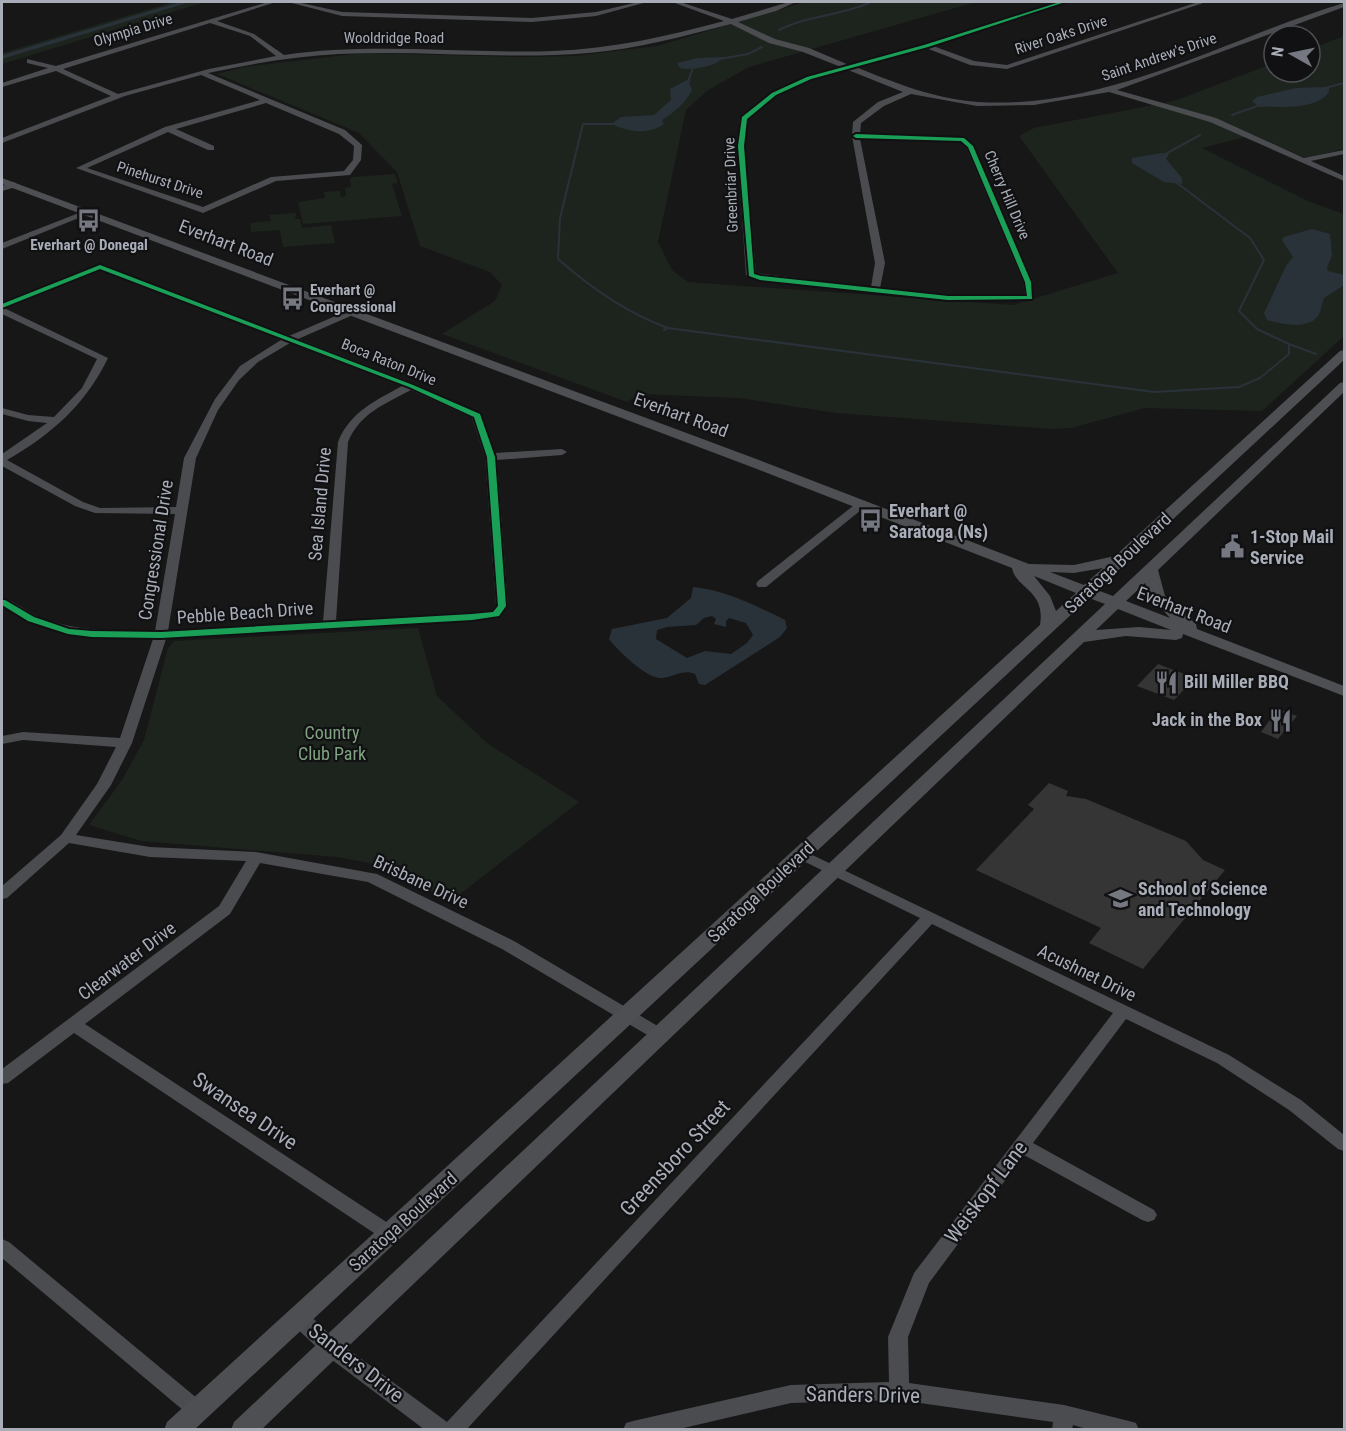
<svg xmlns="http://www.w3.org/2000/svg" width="1346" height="1431" font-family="'Roboto Condensed',sans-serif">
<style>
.green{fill:#1d241e}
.water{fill:#2a3239;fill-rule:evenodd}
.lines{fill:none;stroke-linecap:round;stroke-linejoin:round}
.stream{stroke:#2a3239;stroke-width:2}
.canal{fill:#2a3239;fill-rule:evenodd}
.building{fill:#353536}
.minor{fill:#4b4c50;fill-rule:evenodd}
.major{fill:#4d4f52;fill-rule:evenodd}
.cycleway-casing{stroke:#111113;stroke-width:4}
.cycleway{fill:#1a9f57;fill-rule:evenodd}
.labels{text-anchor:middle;stroke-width:4.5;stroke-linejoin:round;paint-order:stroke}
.far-street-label{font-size:15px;fill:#a8adb8;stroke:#111113}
.far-poi-label{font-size:15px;font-weight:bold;fill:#a8adb8;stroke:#111113}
.street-label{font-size:18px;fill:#a8adb8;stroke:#111113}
.poi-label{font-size:18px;font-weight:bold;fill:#a8adb8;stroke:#111113;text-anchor:start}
.park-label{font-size:18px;fill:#7fa381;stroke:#111113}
.near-street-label{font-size:21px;fill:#a8adb8;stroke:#111113}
</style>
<rect width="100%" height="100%" fill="#171717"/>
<!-- green -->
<g class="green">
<path d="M 173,2 L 205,2 L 2,64 L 2,53 Z"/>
<path d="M 805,2 L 976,2 L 749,67 L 708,90 L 686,110 L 658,242 L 672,270 L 688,282 L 1013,305 L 1118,273 L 1019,136 L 1034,128 L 1174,101 L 1274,63 L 1274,72 L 1310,72 L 1310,49 L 1344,36 L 1344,149 L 1306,158 L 1253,135 L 1202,148 L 1310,202 L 1344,214 L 1344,336 L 1262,411 L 1145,408 L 1071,428 L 1052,429 L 836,413 L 739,398 L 639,394 L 627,402 L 442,334 L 495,301 L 502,285 L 490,272 L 420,246 L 397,172 L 359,133 L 217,74 L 244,67 L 363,53 L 523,57 L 574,56 L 657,46 Z"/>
<path d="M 395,174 L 398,183 L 392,184 L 402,216 L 303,224 L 298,202 L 325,198 L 324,192 L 340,191 L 341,197 L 346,196 L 345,188 L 351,187 L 350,179 L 353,177 Z"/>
<path d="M 296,213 L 295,219 L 300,219 L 302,228 L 331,225 L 335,243 L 283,247 L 280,230 L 251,232 L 250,223 L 271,221 L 269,215 Z"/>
<path d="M 418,628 L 437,696 L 487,743 L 579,802 L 451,901 L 375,864 L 337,857 L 141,841 L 89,825 L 122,780 L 144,740 L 168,648 L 174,641 Z"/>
</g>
<!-- water -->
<g class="water">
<path d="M 724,57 C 717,66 691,71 680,68 L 677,63 L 698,58 Z"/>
<path d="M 687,80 L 691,80 L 689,83 L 692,90 C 686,102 674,113 662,120 L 664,124 C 649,135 629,132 614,125 L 613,123 L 621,117 L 654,115 L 671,100 L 670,89 Z"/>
<path d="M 1324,87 L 1329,88 L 1329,92 C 1315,111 1280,106 1259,107 L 1252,101 L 1257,97 L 1296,88 Z"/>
<path d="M 1162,153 L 1169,154 L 1166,159 L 1182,178 L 1182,184 L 1164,182 L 1132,163 L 1132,158 Z"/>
<path d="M 1312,229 L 1330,234 L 1332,256 L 1327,267 L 1328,271 L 1344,275 L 1344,285 L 1324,298 C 1322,303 1321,312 1318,316 C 1308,330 1281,324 1267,320 L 1264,313 L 1286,266 L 1293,257 L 1282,240 L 1284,237 Z"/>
<path d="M 693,587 C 726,590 756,606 785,620 L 787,628 L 780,637 L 705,685 L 699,684 L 695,674 C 683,669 674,677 662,678 C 648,680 617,650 609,639 L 612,629 L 667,618 L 691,598 ZM 712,616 L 716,619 L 714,624 L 726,627 L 726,621 L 729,618 L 746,623 L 753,635 L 747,643 L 731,654 L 705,651 L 687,658 L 656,639 L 657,630 L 667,627 L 696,625 L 704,618 Z"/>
</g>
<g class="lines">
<!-- stream -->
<g class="stream">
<path d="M 779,30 C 808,15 841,16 871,2"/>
<path d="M 720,59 L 748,54 L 762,47"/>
<path d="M 688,82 L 693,67"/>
<path d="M 1325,88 L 1344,83"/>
<path d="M 1232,115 L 1260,105"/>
<path d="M 617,124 L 583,124 L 560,218 L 558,259 C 591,288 626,313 668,328 L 664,330"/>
<path d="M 1162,156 L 1200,135"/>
<path d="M 668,328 L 1154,392 L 1239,387 L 1260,378 L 1289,354 L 1289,344 L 1257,329 L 1239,311 L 1264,260 L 1250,238 L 1173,180"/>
<path d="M 1289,344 L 1316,354"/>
</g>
<!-- canal -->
<path class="canal" d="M 180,2 L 190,2 L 2,59 L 2,55 Z"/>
</g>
<!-- building -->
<g class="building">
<path d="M 1158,664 L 1195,678 L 1174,700 L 1137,686 Z"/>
<path d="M 1278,709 L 1297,716 L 1278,739 L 1261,732 Z"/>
<path d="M 1049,783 L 1068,791 L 1066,796 L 1086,799 L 1186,841 L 1203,860 L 1225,870 L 1143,969 L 1089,943 L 1101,928 L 976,870 L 1034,809 L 1028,805 Z"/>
</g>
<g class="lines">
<!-- minor -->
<g class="minor">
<path d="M 268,2 L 276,2 L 217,21 L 254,34 L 284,55 C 373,42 464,54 553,51 C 612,49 668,36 724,21 L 672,2 L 680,2 L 732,19 L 789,2 L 796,2 L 776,11 L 738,22 L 775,39 L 809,48 L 849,65 L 923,44 L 1058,2 L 1066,2 L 933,46 L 974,61 L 1007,65 L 1198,2 L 1206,2 L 1007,69 L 970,65 L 926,48 L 856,67 C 895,83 935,99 978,102 C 1107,110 1224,39 1344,3 L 1344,7 L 1117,90 L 1216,118 L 1304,158 L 1344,150 L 1344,154 L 1311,161 L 1344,176 L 1344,181 L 1210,122 L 1109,92 L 1034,105 L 977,106 L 911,94 L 884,106 L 861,123 L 860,134 L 962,137 L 973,144 L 1033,282 L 1033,300 L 948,301 L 757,280 L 746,275 L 737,146 L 740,118 C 768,89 804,77 841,67 L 803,52 L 769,43 L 731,24 C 684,36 637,49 589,53 C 506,60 422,50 339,54 C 295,56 251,64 208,73 L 345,130 L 362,145 L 361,160 L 350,175 L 276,181 L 203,213 L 76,168 L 165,127 L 260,100 L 201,75 L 125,96 L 2,143 L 2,138 L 111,96 L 56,71 L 2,87 L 2,83 L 48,68 L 27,63 L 27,59 L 56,66 ZM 210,23 L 250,36 L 276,56 L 209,69 L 118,94 L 63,69 ZM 848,70 L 903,92 L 878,102 L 853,122 L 852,136 L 875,263 L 871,287 L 756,273 L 745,146 L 748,119 L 777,96 L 812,80 ZM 266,103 L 339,134 L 354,146 L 353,160 L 344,171 L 271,177 L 203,207 L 87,168 L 168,132 L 208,150 L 214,150 L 214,146 L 176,129 ZM 860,139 L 960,141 L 966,147 L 1023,282 L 1025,295 L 948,295 L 880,288 L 885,263 Z"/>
<path d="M 288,2 L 297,2 L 342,12 L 532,18 L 596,12 L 638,2 L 647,2 L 596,16 L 532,22 L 342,16 Z"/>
<path d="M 13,182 L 16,183 L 16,187 L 2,191 L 2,186 Z"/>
<path d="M 84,211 L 91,213 L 2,249 L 2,243 Z"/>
<path d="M 100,264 L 289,336 L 347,311 L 353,311 L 353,315 L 298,339 L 415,384 L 481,414 L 495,453 L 562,449 L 567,452 L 562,455 L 497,460 L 508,606 L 500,617 L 472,621 L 166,639 L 132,743 L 111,785 L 76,835 L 150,847 L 256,852 L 377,874 L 514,941 L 666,1031 L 668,1035 L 666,1039 L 660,1041 L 654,1039 L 502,949 L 368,882 L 260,863 L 230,914 L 85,1024 L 397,1229 L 399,1234 L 397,1239 L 390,1242 L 383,1239 L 74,1033 L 8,1083 L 2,1084 L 2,1069 L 219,906 L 246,861 L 150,857 L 69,843 L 7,898 L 2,899 L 2,886 L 61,835 L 97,784 L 116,747 L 23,740 L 2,744 L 2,736 L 23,732 L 120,738 L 153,639 C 93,638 55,639 2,607 L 2,598 C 16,601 29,614 44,619 C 83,632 115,631 155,631 L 175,514 L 95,513 L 75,506 L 2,466 L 2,454 L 47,423 L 28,421 L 2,414 L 2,408 L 28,415 L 54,417 L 82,388 L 97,359 L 2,314 L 2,303 ZM 100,270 L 281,340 L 240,366 L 215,399 L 184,458 L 176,507 L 100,508 L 83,502 L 7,460 C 51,435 86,404 108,358 L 4,308 ZM 290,343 L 402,386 C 375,401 350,412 338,442 L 323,622 L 168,631 L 196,458 L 218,410 L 239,380 L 258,362 ZM 411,390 L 472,418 L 485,457 L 496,606 L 492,611 L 472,613 L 336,621 L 348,442 C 360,413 385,404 411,390 Z"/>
<path d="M 862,501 L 868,504 L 866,506 L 766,587 L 758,587 L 756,584 L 758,581 L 858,502 Z"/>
<path d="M 802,850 L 1229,1055 L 1301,1100 L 1344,1135 L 1344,1151 L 1338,1149 L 1289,1110 L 1217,1063 L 1126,1019 L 1033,1143 L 1154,1210 L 1157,1215 L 1154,1220 L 1148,1222 L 1142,1220 L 1024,1155 L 929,1283 L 908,1337 L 909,1383 L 1064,1405 L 1129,1421 L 1136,1423 L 1139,1430 L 1090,1430 L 1073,1425 L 1072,1430 L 1052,1430 L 1053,1422 L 899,1400 L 791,1403 L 675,1430 L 623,1430 L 626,1423 L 633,1421 L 791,1385 L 889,1382 L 888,1337 L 914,1273 L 1113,1013 L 932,924 L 466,1430 L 425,1430 L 323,1353 L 291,1323 L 288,1317 L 291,1311 L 298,1309 L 305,1311 L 337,1341 L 447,1422 L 920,918 L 797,858 L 795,855 L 797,852 Z"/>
<path d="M 2,1239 L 9,1242 L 204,1404 L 207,1410 L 204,1416 L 197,1419 L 190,1416 L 2,1258 Z"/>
</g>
<!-- major -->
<path class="major" d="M 2,178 L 759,460 L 1029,564 L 1074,565 L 1115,556 L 1340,351 L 1344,350 L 1344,360 L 1097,590 L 1113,596 L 1340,383 L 1344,382 L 1344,392 L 1158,570 L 1165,596 L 1196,624 L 1197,629 L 1344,686 L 1344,696 L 1183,634 L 1182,638 L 1176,640 L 1126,636 L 1084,642 L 261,1430 L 231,1430 L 234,1422 L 1105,604 L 1089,598 L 194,1430 L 164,1430 L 167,1422 L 1040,625 C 1046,590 1016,589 1012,568 L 749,466 L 2,184 ZM 1103,568 L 1084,585 L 1050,572 L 1074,573 ZM 1034,576 L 1076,593 L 1056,611 L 1050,596 ZM 1145,583 L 1153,599 L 1170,618 L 1126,601 ZM 1118,609 L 1171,630 L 1139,627 L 1096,630 Z"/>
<defs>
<g id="cycleway">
<path d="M 1060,2 L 1065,2 L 928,47 L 811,79 L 776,95 L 747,119 L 744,146 L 754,274 L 761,276 L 948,296 L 1027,296 L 1025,282 L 968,147 L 961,141 L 856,138 L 853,136 L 856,134 L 964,138 L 973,146 L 1031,282 L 1032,299 L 948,300 L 760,280 L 749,276 L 738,146 L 742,117 L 772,93 L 807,77 L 924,45 Z"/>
<path d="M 100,265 L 413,385 L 480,414 L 495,457 L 506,606 L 499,616 L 472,620 L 161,638 L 92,637 L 68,634 L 28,621 L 2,605 L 2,600 L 5,600 L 34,617 L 69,629 L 92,631 L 161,632 L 472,614 L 493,612 L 498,606 L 487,457 L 474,417 L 409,387 L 100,269 L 2,308 L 2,304 Z"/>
</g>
</defs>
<!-- cycleway casing -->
<use href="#cycleway" class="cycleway-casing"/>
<!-- cycleway -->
<use href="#cycleway" class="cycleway"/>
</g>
<!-- icons -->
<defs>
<symbol id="bus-bare" viewBox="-9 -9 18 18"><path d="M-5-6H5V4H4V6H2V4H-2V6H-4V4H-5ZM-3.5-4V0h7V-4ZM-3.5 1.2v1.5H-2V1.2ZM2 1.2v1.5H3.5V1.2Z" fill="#757880" stroke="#111113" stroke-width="2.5" paint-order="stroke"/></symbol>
<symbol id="civic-bare" viewBox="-9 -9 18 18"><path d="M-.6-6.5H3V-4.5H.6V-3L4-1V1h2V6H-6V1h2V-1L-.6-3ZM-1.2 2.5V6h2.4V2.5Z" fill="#757880" stroke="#111113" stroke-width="2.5" paint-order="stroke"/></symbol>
<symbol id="restaurant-bare" viewBox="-9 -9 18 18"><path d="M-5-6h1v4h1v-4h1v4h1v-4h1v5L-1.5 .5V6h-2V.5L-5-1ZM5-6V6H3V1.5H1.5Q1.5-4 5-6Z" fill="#757880" stroke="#111113" stroke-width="2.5" paint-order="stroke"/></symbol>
<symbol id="school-bare" viewBox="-9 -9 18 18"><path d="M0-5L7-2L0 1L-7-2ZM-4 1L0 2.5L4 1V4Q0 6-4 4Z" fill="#757880" stroke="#111113" stroke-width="2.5" paint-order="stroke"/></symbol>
</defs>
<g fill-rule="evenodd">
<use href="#bus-bare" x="72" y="204" width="33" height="33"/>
<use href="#bus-bare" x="276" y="282" width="33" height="33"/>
<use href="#bus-bare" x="854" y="504" width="33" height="33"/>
<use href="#civic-bare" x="1216" y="530" width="33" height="33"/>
<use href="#restaurant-bare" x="1150" y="666" width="33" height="33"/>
<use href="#restaurant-bare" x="1264" y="704" width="33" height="33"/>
<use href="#school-bare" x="1104" y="882" width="33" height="33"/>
</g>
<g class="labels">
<!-- far-street labels -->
<g class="far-street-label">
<text transform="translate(133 30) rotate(-17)" y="5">Olympia Drive</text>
<text transform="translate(1061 35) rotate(-18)" y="5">River Oaks Drive</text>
<text x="394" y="43">Wooldridge Road</text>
<text transform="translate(1159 57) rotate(-19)" y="5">Saint Andrew's Drive</text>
<text transform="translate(160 180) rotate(18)" y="5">Pinehurst Drive</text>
<text transform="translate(731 185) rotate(-92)" y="5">Greenbriar Drive</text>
<text transform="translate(1007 195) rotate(67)" y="5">Cherry Hill Drive</text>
<text transform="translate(389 362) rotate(22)" y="5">Boca Raton Drive</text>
</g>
<!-- far-poi labels -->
<g class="far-poi-label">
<text x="89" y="250">Everhart @ Donegal</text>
<text x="310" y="295" text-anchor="start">Everhart @<tspan x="310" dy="17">Congressional</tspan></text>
</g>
<!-- street labels -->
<g class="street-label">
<text transform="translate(226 243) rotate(21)" y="6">Everhart Road</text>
<text transform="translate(681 415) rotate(20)" y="6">Everhart Road</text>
<text transform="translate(320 504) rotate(-85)" y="6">Sea Island Drive</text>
<text transform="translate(156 550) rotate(-81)" y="6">Congressional Drive</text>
<text transform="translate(1118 563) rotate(-43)" y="6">Saratoga Boulevard</text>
<text transform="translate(1184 610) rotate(21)" y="6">Everhart Road</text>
<text transform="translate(245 613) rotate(-4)" y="6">Pebble Beach Drive</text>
<text transform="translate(421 882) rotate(25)" y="6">Brisbane Drive</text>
<text transform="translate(761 892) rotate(-43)" y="6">Saratoga Boulevard</text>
<text transform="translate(127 961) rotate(-37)" y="6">Clearwater Drive</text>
<text transform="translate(1087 973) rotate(26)" y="6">Acushnet Drive</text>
<text transform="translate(403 1222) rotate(-42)" y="6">Saratoga Boulevard</text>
</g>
<!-- poi labels -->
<g class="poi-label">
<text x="889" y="517">Everhart @<tspan x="889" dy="21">Saratoga (Ns)</tspan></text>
<text x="1250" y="543">1-Stop Mail<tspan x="1250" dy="21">Service</tspan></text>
<text x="1184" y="688">Bill Miller BBQ</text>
<text x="1262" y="726" text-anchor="end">Jack in the Box</text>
<text x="1138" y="895">School of Science<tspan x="1138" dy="21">and Technology</tspan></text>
</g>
<!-- park labels -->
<g class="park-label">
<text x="332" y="739">Country<tspan x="332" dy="21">Club Park</tspan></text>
</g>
<!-- near-street labels -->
<g class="near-street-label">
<text transform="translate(245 1111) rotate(34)" y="7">Swansea Drive</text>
<text transform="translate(675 1158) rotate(-47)" y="7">Greensboro Street</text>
<text transform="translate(986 1192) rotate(-53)" y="7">Weiskopf Lane</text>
<text transform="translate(356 1363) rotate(38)" y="7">Sanders Drive</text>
<text transform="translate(863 1395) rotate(1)" y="7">Sanders Drive</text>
</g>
</g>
<!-- border -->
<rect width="1346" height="1431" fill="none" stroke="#a8adb8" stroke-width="6"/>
<!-- north arrow -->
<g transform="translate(1292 54) rotate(279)"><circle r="28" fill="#111113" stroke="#4d4f55" stroke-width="1.5"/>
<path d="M0-4.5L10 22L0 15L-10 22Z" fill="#757880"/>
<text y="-9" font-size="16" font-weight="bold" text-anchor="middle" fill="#a8adb8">N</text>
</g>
</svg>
